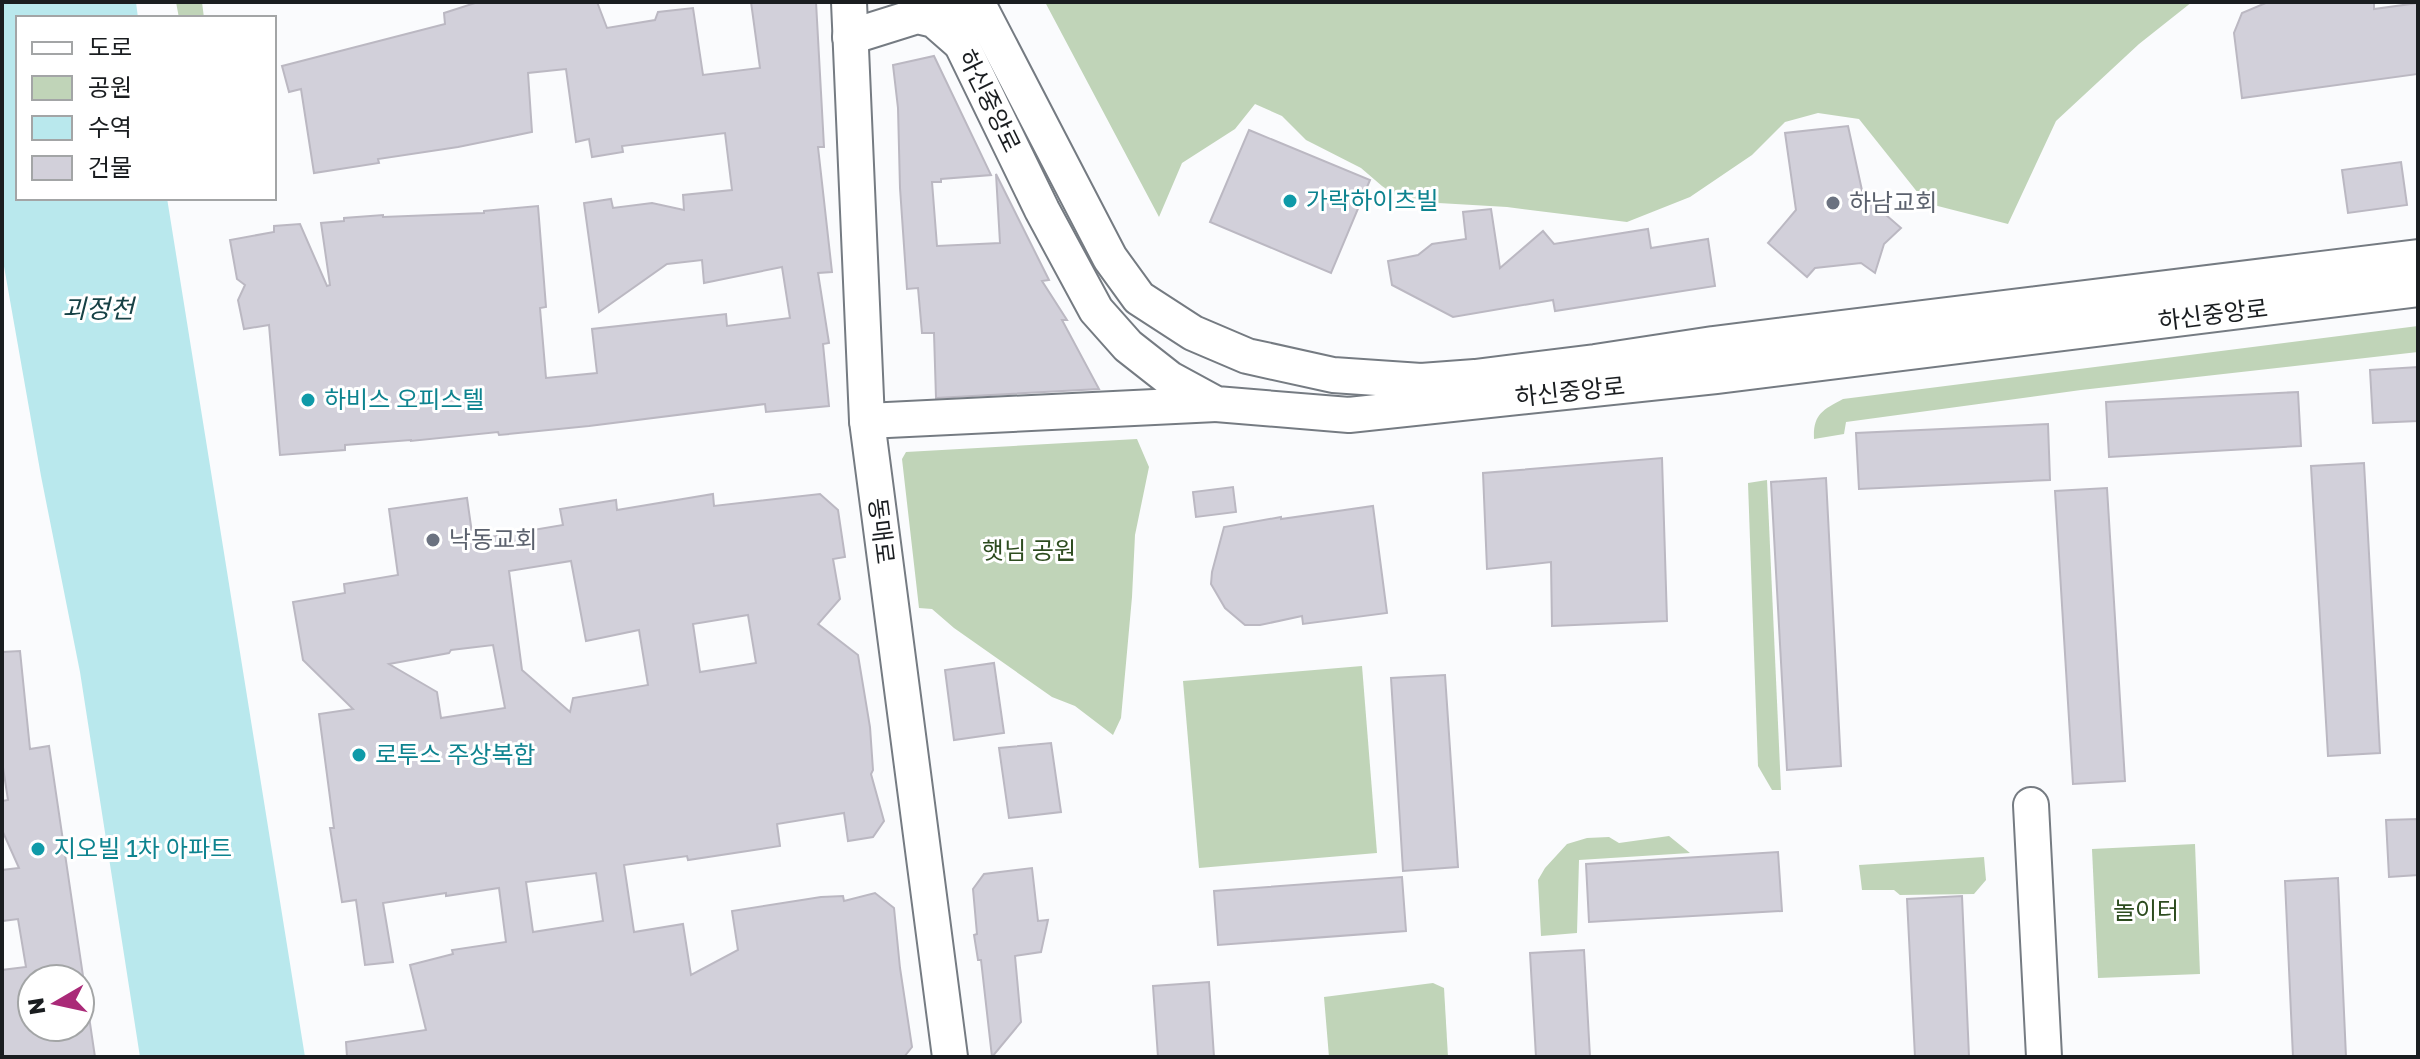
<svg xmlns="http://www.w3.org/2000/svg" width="2420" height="1059" font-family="'Golos Text','Noto Sans KR',sans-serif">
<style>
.green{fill:#c0d4b8}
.water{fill:#b9e8ed}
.building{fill:#d2d0da;stroke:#bbb8c2;stroke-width:2;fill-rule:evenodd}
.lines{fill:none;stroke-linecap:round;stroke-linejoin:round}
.minor-casing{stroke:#757b82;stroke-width:38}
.minor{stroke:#fff;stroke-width:34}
.culture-dot{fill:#0f9aa8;stroke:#fff;stroke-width:3}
.worship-dot{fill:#6b7280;stroke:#fff;stroke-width:3}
.labels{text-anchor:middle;stroke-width:6;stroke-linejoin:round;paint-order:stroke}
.street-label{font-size:24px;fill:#1a1d20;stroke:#fff}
.culture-label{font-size:24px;fill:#0d838f;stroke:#fff;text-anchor:start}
.worship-label{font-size:24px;fill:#5b616d;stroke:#fff;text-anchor:start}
.park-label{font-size:24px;fill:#2d4c1f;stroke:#fff}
.water-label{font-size:26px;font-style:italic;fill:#164145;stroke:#fff}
</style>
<rect width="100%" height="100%" fill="#fafbfd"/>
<!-- green -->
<g class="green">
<path d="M 176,2 L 202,2 L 204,18 L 179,18 Z"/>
<path d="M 1045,2 L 2192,2 L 2139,44 L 2056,121 L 2008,224 L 1926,203 L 1859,119 L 1818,113 L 1785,122 L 1752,155 L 1690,197 L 1627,222 L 1507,207 L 1404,201 L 1382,186 L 1361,168 L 1306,140 L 1282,116 L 1255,104 L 1235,129 L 1182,163 L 1159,217 Z"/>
<path d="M 2418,326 L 2418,352 L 2081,390 L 1846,422 L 1844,434 L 1814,439 C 1813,415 1822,410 1843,399 Z"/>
<path d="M 1137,439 L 1149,467 L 1135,535 L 1132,597 L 1121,718 L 1113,735 L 1075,706 L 1052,697 L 954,628 L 932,609 L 919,608 L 902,459 L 906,452 Z"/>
<path d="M 1767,480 L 1781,790 L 1772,790 L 1758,766 L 1748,483 Z"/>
<path d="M 1362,666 L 1377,853 L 1199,868 L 1183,681 Z"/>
<path d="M 1669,836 L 1690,853 L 1579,860 L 1577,933 L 1541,936 L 1538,880 L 1545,868 L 1567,844 L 1587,838 L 1609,837 L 1619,843 Z"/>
<path d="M 2195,844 L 2200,974 L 2098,978 L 2092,849 Z"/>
<path d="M 1984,857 L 1986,880 L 1974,894 L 1900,895 L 1894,890 L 1862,890 L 1859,865 Z"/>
<path d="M 1433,983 L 1444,988 L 1448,1057 L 1329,1057 L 1324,997 Z"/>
</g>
<!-- water -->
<path class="water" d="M 2,2 L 136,2 L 138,18 L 18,18 L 18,198 L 167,198 L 305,1057 L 140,1057 L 80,672 L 41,476 L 2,255 Z"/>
<!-- building -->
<g class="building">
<path d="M 478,2 L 597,2 L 607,28 L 655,20 L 658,12 L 693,8 L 703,75 L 760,68 L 751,2 L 816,2 L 824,147 L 818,147 L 832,272 L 818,273 L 829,343 L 823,344 L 829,406 L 766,412 L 765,404 L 589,426 L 499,435 L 498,432 L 411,441 L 411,440 L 345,445 L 345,450 L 280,455 L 269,325 L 244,329 L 238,300 L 245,285 L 237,279 L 230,240 L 274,232 L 274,226 L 300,224 L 327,286 L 330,285 L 321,223 L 344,221 L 344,218 L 383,215 L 383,217 L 484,213 L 484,211 L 538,206 L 546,307 L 540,308 L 546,378 L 597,373 L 592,329 L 726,314 L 727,326 L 790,318 L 782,267 L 704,283 L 702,260 L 667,264 L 599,312 L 584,203 L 611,199 L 613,208 L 652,203 L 684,210 L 683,195 L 732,190 L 725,133 L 622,146 L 623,152 L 592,157 L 589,139 L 576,142 L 566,69 L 528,73 L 532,132 L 458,147 L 378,159 L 379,163 L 314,173 L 301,89 L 289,92 L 282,66 L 445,24 L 444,13 Z"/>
<path d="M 2268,2 L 2374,2 L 2374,9 L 2418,3 L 2418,74 L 2242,98 L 2234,33 L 2242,13 Z"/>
<path d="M 934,56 L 991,175 L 941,179 L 941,182 L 932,182 L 937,246 L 1000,243 L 996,174 L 1049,280 L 1042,281 L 1067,320 L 1062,320 L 1099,389 L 936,398 L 934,333 L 922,333 L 918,288 L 907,289 L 900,188 L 898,108 L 893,65 Z"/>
<path d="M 1848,126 L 1863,195 L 1901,228 L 1884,244 L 1875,273 L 1861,263 L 1815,268 L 1807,277 L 1768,243 L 1796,210 L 1785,133 Z"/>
<path d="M 1249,130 L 1370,180 L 1331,273 L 1210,222 Z"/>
<path d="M 2401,162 L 2407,205 L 2348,213 L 2342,170 Z"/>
<path d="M 1491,209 L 1500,268 L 1543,231 L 1554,244 L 1648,229 L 1651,248 L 1708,239 L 1715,286 L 1555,311 L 1553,300 L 1453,317 L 1392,285 L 1388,261 L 1418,255 L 1432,244 L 1466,239 L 1463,212 Z"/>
<path d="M 2418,367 L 2418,421 L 2373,423 L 2370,370 Z"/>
<path d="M 2298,392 L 2301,446 L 2109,457 L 2106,402 Z"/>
<path d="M 2048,424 L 2050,480 L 1859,489 L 1856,433 Z"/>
<path d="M 1662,458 L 1667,621 L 1552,626 L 1551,562 L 1487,569 L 1483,473 Z"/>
<path d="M 2364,463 L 2380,753 L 2328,756 L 2311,466 Z"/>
<path d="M 1826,478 L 1841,766 L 1787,770 L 1771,482 Z"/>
<path d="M 1233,487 L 1236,512 L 1196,517 L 1193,492 Z"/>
<path d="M 2107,488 L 2125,781 L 2073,784 L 2055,491 Z"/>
<path d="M 713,494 L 714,506 L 820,494 L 838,510 L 845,557 L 833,559 L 840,599 L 818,624 L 858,655 L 870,727 L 873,770 L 871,774 L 884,821 L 873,837 L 848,841 L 844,813 L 777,824 L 780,846 L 688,860 L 687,856 L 624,865 L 634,932 L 683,924 L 691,975 L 738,950 L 732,911 L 821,897 L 843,896 L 844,901 L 875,893 L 894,908 L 900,968 L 912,1047 L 904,1057 L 347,1057 L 346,1042 L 426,1030 L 410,965 L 453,954 L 452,950 L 506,942 L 499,888 L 446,896 L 446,893 L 383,903 L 393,962 L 365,965 L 356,900 L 342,902 L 330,828 L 334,828 L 319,714 L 353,709 L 303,660 L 293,602 L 345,593 L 344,584 L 398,575 L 389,509 L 467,498 L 473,540 L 563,525 L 560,509 L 616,500 L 617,510 ZM 571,561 L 586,641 L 639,630 L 648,685 L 573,698 L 570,712 L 522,670 L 509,571 ZM 748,615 L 756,663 L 700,672 L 693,624 ZM 493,645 L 505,708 L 441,718 L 437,692 L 389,664 L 449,653 L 451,650 ZM 596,873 L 603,921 L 533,932 L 526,882 Z"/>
<path d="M 1373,506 L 1387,613 L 1303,624 L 1302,616 L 1260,625 L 1245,625 L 1225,608 L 1211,584 L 1212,572 L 1224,527 L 1281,517 L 1281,519 Z"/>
<path d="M 20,651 L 30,749 L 49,746 L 95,1057 L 2,1057 L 2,970 L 26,967 L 18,919 L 2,921 L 2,870 L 19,868 L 2,830 L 2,801 L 8,800 L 2,761 L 2,652 ZM 32,979 L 80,979 L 80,1027 L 32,1027 Z"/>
<path d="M 994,663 L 1004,733 L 954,740 L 945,670 Z"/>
<path d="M 1445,675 L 1458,867 L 1403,871 L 1391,678 Z"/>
<path d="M 1051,743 L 1061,812 L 1009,818 L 999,748 Z"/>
<path d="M 2418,819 L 2418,875 L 2389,877 L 2386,820 Z"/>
<path d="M 1778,852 L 1782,911 L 1589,922 L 1586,864 Z"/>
<path d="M 1032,868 L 1038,921 L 1048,920 L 1041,952 L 1015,956 L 1021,1022 L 992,1057 L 981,960 L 978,960 L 974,935 L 977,934 L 973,889 L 984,874 Z"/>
<path d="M 1402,877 L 1406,931 L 1218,945 L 1214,891 Z"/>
<path d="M 2338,878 L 2346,1057 L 2293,1057 L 2285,881 Z"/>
<path d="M 1962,896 L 1969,1057 L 1915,1057 L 1907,899 Z"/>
<path d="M 1584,950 L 1590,1057 L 1536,1057 L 1530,953 Z"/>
<path d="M 1209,982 L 1214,1057 L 1158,1057 L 1153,986 Z"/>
</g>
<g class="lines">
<defs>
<g id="minor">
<path d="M 849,2 L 867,421 L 950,1057"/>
<path d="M 941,2 L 1042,210 L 1096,310 L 1128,346 L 1170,379 L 1216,404 L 1349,415 L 1716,376 L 2418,289"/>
<path d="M 977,2 L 1110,258 L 1139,298 L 1193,333 L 1247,356 L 1333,375 L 1421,381 L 1475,377 L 1595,362 L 1713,344 L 2418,257"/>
<path d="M 850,37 L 917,16 L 934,20 L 958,41"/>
<path d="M 867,421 L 1216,404"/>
<path d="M 2031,805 L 2044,1057"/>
</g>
</defs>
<!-- minor casing -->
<use href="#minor" class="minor-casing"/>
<!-- minor -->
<use href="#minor" class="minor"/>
</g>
<!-- markers -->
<g class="culture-dot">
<circle cx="1290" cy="201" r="8"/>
<circle cx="308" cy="400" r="8"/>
<circle cx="359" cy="755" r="8"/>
<circle cx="38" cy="849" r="8"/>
</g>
<g class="worship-dot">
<circle cx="1833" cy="203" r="8"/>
<circle cx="433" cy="540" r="8"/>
</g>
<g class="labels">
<!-- street labels -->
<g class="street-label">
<text transform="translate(989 101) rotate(64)" y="8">하신중앙로</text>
<text transform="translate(2213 315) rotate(-7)" y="8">하신중앙로</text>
<text transform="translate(1570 392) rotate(-6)" y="8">하신중앙로</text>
<text transform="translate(881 531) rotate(83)" y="8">동매로</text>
</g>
<!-- culture labels -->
<g class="culture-label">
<text x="1306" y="209">가락하이츠빌</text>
<text x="324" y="408">하비스 오피스텔</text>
<text x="375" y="763">로투스 주상복합</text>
<text x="54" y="857">지오빌 1차 아파트</text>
</g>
<!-- worship labels -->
<g class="worship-label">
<text x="1849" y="211">하남교회</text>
<text x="449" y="548">낙동교회</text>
</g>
<!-- park labels -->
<g class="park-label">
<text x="1029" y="559">햇님 공원</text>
<text x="2146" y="919">놀이터</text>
</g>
<!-- water labels -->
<g class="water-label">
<text x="98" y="318">괴정천</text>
</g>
</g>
<!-- border -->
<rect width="2420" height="1059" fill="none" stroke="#1a1d20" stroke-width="8"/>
<!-- legend -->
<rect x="16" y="16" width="260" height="184" fill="#ffffff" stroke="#a3a5a6" stroke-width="2"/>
<rect x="32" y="42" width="40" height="12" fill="#ffffff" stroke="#a3a5a6" stroke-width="2"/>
<text x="88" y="56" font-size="24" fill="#1a1d20">도로</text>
<rect x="32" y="76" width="40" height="24" fill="#c0d4b8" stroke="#a3a5a6" stroke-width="2"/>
<text x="88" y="96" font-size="24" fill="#1a1d20">공원</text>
<rect x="32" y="116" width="40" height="24" fill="#b9e8ed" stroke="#a3a5a6" stroke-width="2"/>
<text x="88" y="136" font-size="24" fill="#1a1d20">수역</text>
<rect x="32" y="156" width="40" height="24" fill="#d2d0da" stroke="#a3a5a6" stroke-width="2"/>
<text x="88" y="176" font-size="24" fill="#1a1d20">건물</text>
<!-- north arrow -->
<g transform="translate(56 1003) rotate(261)"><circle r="38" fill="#ffffff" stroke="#a3a5a6" stroke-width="2"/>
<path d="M0-6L14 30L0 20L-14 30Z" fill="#aa2a78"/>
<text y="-12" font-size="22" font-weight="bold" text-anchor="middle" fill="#1a1d20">N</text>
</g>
</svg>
